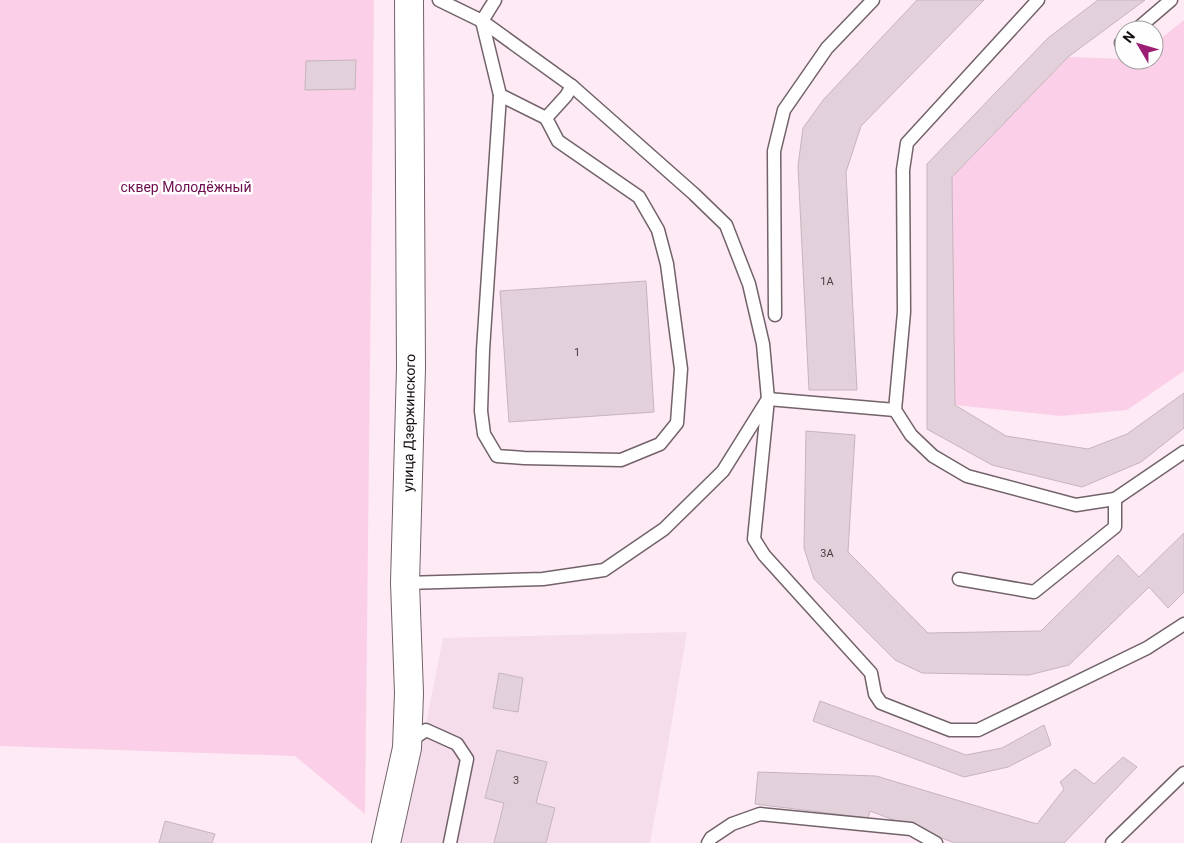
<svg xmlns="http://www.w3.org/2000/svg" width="1184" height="843" font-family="Roboto,sans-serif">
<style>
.built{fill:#f6ddeb}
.green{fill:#fbcfe8}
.building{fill:#e2d0da;stroke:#c5b4bd}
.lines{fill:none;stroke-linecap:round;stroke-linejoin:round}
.service-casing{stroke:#72626a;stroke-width:15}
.tertiary-casing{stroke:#72626a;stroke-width:30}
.service{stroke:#fff;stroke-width:12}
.tertiary{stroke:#fff;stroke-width:28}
.labels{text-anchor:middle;stroke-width:5;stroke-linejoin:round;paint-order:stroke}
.number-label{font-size:11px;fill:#473e42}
.park-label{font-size:14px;fill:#6c0c4f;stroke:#fefefe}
.street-label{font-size:14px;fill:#130d10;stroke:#fefefe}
</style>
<rect width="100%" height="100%" fill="#fdeaf4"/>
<!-- built -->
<path class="built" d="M 687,632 L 667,751 L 650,843 L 402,843 L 443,638 Z"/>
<!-- green -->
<g class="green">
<path d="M 0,0 L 373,0 L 374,1 L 365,814 L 295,756 L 0,746 Z"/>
<path d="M 1184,20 L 1184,371 L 1127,410 L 1061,416 L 955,405 L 952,177 L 1068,57 L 1154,60 L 1154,44 Z"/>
</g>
<!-- building -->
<g class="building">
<path d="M 917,0 L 984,0 L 861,126 L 846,172 L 857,390 L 809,390 L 798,166 L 803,128 L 824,99 Z"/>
<path d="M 1098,0 L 1145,0 L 1068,57 L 952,177 L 955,405 L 1006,436 L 1088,449 L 1127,434 L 1184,393 L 1184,428 L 1141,462 L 1082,487 L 992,465 L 927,429 L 927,164 L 1048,38 Z"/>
<path d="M 356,60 L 355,89 L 305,90 L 306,61 Z"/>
<path d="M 646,281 L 654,412 L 509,422 L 500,291 Z"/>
<path d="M 806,431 L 855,435 L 848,552 L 928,633 L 1041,631 L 1118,555 L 1139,577 L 1184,533 L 1184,592 L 1168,608 L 1149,587 L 1069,665 L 1029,675 L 922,673 L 895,660 L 814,579 L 804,548 Z"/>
<path d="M 499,673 L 523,678 L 518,712 L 493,708 Z"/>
<path d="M 820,701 L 966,755 L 1002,748 L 1044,725 L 1051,745 L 1008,767 L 964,777 L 813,721 Z"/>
<path d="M 497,750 L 547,762 L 536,803 L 555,808 L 546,843 L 494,843 L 504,803 L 485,798 Z"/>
<path d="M 1123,757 L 1137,767 L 1064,843 L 955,843 L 870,811 L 868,818 L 755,804 L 758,772 L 876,776 L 1037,824 L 1064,789 L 1060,782 L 1075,769 L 1094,784 Z"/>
<path d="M 165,821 L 215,834 L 212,843 L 159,843 Z"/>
</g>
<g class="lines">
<defs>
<g id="service">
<path d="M 439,0 L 482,21 L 572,86 L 694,194 L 726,225 L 749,284 L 763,344 L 768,399 L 754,539 L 764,555 L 871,673 L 875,694 L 881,703 L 950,730 L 978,730 L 1147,648 L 1184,624"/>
<path d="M 495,0 L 482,21 L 500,95 L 483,350 L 481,411 L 484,434 L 497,456 L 524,458 L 621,460 L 660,444 L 677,423 L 681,369 L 667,264 L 658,230 L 639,197 L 558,141 L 546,118 L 566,96 L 572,86"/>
<path d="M 1038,0 L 907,143 L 903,170 L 904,312 L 895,410 L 911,435 L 933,456 L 967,476 L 1076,505 L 1115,499 L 1184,452"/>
<path d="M 1136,30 L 1171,0"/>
<path d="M 1121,43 L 1124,41"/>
<path d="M 500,95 L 546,118"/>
<path d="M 775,315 L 774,151 L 784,110 L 827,48 L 873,0"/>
<path d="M 959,579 L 1034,592 L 1115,527 L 1115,499"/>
<path d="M 405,583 L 543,579 L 604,570 L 664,529 L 723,471 L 768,399 L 895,410"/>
<path d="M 407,743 L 426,730 L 457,744 L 467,759 L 450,843"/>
<path d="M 708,843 L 711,838 L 732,824 L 760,814 L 911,829 L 936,843"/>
<path d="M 1112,843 L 1184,773"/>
</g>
<path id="tertiary" d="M 386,843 L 407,748 L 409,693 L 405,583 L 411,368 L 409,0"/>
</defs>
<!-- service casing -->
<use href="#service" class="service-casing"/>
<!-- tertiary casing -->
<use href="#tertiary" class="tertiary-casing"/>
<!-- service -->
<use href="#service" class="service"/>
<!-- tertiary -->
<use href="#tertiary" class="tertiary"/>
</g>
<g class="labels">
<!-- number labels -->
<g class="number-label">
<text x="827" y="285">1А</text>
<text x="577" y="356">1</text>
<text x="827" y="557">3А</text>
<text x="516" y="784">3</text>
</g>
<!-- park labels -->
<g class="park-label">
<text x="186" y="192">сквер Молодёжный</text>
</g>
<!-- street labels -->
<g class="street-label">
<text transform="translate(409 423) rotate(-89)" y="5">улица Дзержинского</text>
</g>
</g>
<!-- north arrow -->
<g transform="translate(1139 45) rotate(308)"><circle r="24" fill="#fefefe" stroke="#a09e9f"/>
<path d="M0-4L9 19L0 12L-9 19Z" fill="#9b1d74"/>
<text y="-8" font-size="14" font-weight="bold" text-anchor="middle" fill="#130d10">N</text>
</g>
</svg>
